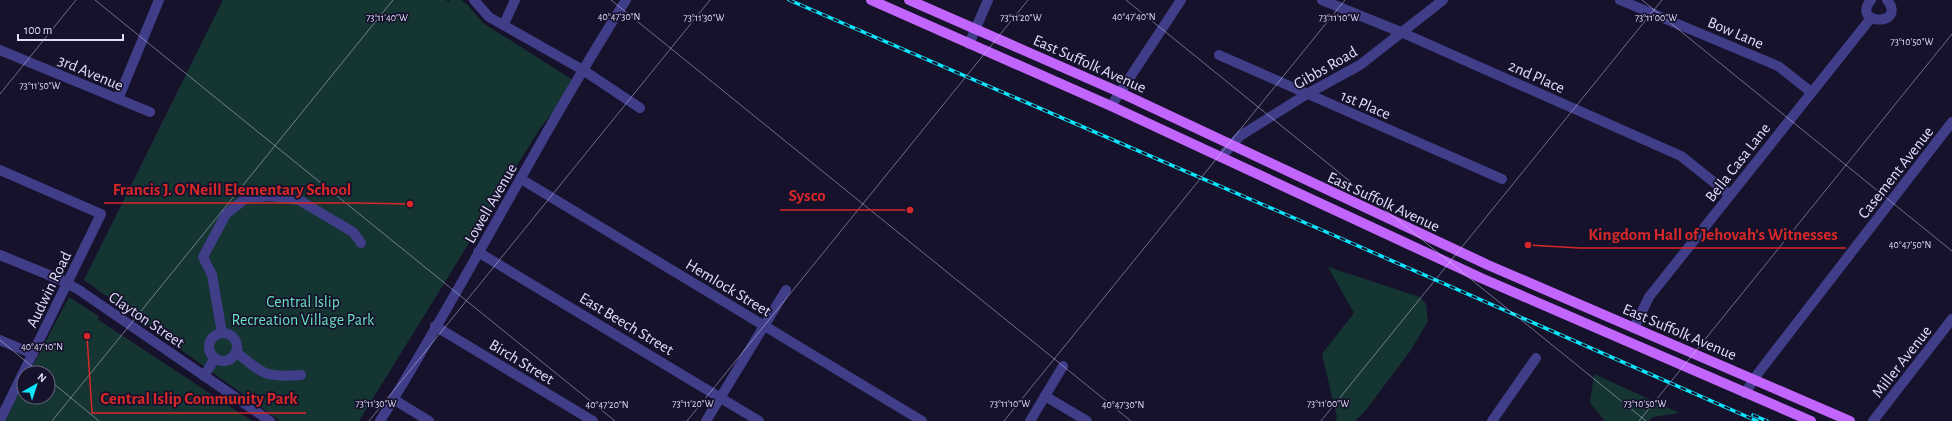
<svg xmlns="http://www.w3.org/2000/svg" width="1952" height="421" font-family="'Alegreya Sans',sans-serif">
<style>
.green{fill:#153533}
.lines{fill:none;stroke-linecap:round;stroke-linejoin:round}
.minor{stroke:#403e89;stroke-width:10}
.major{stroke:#c265fc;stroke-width:10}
.rail-casing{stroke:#0ce5fb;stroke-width:3.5}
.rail{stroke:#16122b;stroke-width:2;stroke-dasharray:6;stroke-linecap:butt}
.ticks{fill:none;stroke:#e0dcfe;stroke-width:1;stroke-opacity:0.45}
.labels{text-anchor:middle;stroke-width:3.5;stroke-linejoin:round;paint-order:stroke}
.street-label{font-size:16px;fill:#e0dcfe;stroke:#16122b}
.park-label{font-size:16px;fill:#67dfc0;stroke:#16122b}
.ticks-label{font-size:10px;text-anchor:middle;fill:#e0dcfe;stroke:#16122b;stroke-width:3.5;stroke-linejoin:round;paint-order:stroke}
.leader{fill:none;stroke:#d62828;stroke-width:1.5}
.callout-dot{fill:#d62828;stroke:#16122b;stroke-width:1.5}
.callout-label{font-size:17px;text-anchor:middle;font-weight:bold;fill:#d62828;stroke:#16122b;stroke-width:3.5;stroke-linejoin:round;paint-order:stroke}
</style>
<rect width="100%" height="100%" fill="#16122b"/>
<!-- green -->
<g class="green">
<path d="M 223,0 L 446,0 L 450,3 L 449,0 L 461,0 L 467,4 L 483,23 L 576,82 L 539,130 L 359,421 L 280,421 L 84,280 Z"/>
<path d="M 1328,267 L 1420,297 L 1426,304 L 1428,321 L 1411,350 L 1366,410 L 1355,421 L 1335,421 L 1337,418 L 1322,354 L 1354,313 Z"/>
<path d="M 69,297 L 100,317 L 97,319 L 252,421 L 5,421 L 24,383 L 24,397 L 48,397 L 48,373 L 29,373 Z"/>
<path d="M 1594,374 L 1680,413 L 1653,417 L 1648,421 L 1605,421 L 1590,403 Z"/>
</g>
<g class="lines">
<!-- minor -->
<g class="minor">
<path d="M 474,0 L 489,17 L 583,70 L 640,108"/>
<path d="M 1322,0 L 1403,33 L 1681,156 L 1730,195"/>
<path d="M 1620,0 L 1778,66 L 1811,92"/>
<path d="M 1871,0 C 1850,26 1908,26 1887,0"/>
<path d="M 504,24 L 515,0"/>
<path d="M 969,44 L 988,0"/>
<path d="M 0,50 L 150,112"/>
<path d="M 1219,55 L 1502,179"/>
<path d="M 118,99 L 159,0"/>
<path d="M 1111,106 L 1181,0"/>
<path d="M 1221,157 L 1240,136 L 1307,94 L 1360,65 L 1443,0"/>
<path d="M 0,170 L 101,214 L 0,420"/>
<path d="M 521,179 L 922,421"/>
<path d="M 478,252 L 759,421"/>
<path d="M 0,255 L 61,280 L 79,290 L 270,421"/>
<path d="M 435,326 L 593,421"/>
<path d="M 1634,328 L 1649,297 L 1871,18"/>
<path d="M 222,333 L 212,275 L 203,257 L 226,214 L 246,198 L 271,196 L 299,200 L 353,232 L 361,243"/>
<circle cx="223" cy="347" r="14"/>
<path d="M 0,340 L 33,354"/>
<path d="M 236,352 C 263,374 265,378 301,375"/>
<path d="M 204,376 L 215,358"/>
<path d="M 1745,393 L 1759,372 L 1952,122"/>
<path d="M 1045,396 L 1087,421"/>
<path d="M 393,399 L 429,421"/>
<path d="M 380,421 C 466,283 539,137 626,0"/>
<path d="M 706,421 L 786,290"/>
<path d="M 1030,421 L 1063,366"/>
<path d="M 1492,421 L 1536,358"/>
<path d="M 1873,421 L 1952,319"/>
</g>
<!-- major -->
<g class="major">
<path d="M 871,0 L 1111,106 L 1481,278 L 1811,421"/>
<path d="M 909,0 L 1119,92 L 1488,265 L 1850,421"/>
</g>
<defs>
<g id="rail">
<path d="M 789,0 L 1324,231 L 1757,421"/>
<path d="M 1753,415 L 1767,421"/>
</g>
</defs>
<!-- rail casing -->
<use href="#rail" class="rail-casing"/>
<!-- rail -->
<use href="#rail" class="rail"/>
</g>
<!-- ticks -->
<path class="ticks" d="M 95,0 L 615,421M 611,0 L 1131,421M 1126,0 L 1646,421M 1642,0 L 1952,251M 0,94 L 76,0M 0,340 L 40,373M 48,379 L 99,421M 52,421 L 393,0M 369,421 L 710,0M 687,421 L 1028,0M 1004,421 L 1345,0M 1321,421 L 1662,0M 1639,421 L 1952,34"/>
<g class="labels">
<!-- street labels -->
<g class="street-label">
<text transform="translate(1736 32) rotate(23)" y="6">Bow Lane</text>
<text transform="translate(1090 63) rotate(24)" y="6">East Suffolk Avenue</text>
<text transform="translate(1325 67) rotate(-30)" y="6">Gibbs Road</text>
<text transform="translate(91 72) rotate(23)" y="6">3rd Avenue</text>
<text transform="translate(1537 76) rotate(24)" y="6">2nd Place</text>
<text transform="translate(1366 104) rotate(23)" y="6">1st Place</text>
<text transform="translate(1737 162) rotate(-52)" y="6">Bella Casa Lane</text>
<text transform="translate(1895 172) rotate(-52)" y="6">Casement Avenue</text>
<text transform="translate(1384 201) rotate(25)" y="6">East Suffolk Avenue</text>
<text transform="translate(490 203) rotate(-60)" y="6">Lowell Avenue</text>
<text transform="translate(729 287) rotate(31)" y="6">Hemlock Street</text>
<text transform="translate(48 289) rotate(-64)" y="6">Audwin Road</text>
<text transform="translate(147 319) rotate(34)" y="6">Clayton Street</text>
<text transform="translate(627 323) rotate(31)" y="6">East Beech Street</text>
<text transform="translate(1680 331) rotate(23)" y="6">East Suffolk Avenue</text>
<text transform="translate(522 361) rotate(31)" y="6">Birch Street</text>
<text transform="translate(1901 361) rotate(-52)" y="6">Miller Avenue</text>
</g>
<!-- park labels -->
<g class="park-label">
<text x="303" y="307">Central Islip<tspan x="303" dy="18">Recreation Village Park</tspan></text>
</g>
</g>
<g class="ticks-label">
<text x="619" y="20">40°47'30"N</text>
<text x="1134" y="20">40°47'40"N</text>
<text x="387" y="21">73°11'40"W</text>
<text x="704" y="21">73°11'30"W</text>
<text x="1021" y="21">73°11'20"W</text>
<text x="1339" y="21">73°11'10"W</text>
<text x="1656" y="21">73°11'00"W</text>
<text x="1912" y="45">73°10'50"W</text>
<text x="40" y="89">73°11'50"W</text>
<text x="1910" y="248">40°47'50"N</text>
<text x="42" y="350">40°47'10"N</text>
<text x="376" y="407">73°11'30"W</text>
<text x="693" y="407">73°11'20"W</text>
<text x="1010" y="407">73°11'10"W</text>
<text x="1328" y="407">73°11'00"W</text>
<text x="1645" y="407">73°10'50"W</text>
<text x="607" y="408">40°47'20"N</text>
<text x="1123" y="408">40°47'30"N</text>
</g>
<!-- callouts -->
<path class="leader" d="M410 204L359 203H104M910 210L833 210H780M1528 245L1580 248H1846M87 336L92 413H306"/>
<g class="callout-dot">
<circle cx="410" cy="204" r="4"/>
<circle cx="910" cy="210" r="4"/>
<circle cx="1528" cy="245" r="4"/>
<circle cx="87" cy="336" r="4"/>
</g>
<g class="callout-label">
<text x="232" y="195">Francis J. O'Neill Elementary School</text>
<text x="807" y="201">Sysco</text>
<text x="1713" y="240">Kingdom Hall of Jehovah’s Witnesses</text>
<text x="199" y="404">Central Islip Community Park</text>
</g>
<!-- north arrow -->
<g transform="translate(36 385) rotate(39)"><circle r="19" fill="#16122b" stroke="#67637f"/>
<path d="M0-3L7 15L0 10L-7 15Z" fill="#0ce5fb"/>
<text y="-6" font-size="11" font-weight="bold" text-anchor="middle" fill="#e0dcfe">N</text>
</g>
<!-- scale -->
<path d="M18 34v6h105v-6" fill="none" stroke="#e0dcfe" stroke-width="2"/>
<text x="24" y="34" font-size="12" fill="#e0dcfe" stroke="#16122b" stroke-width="3" paint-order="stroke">100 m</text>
</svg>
